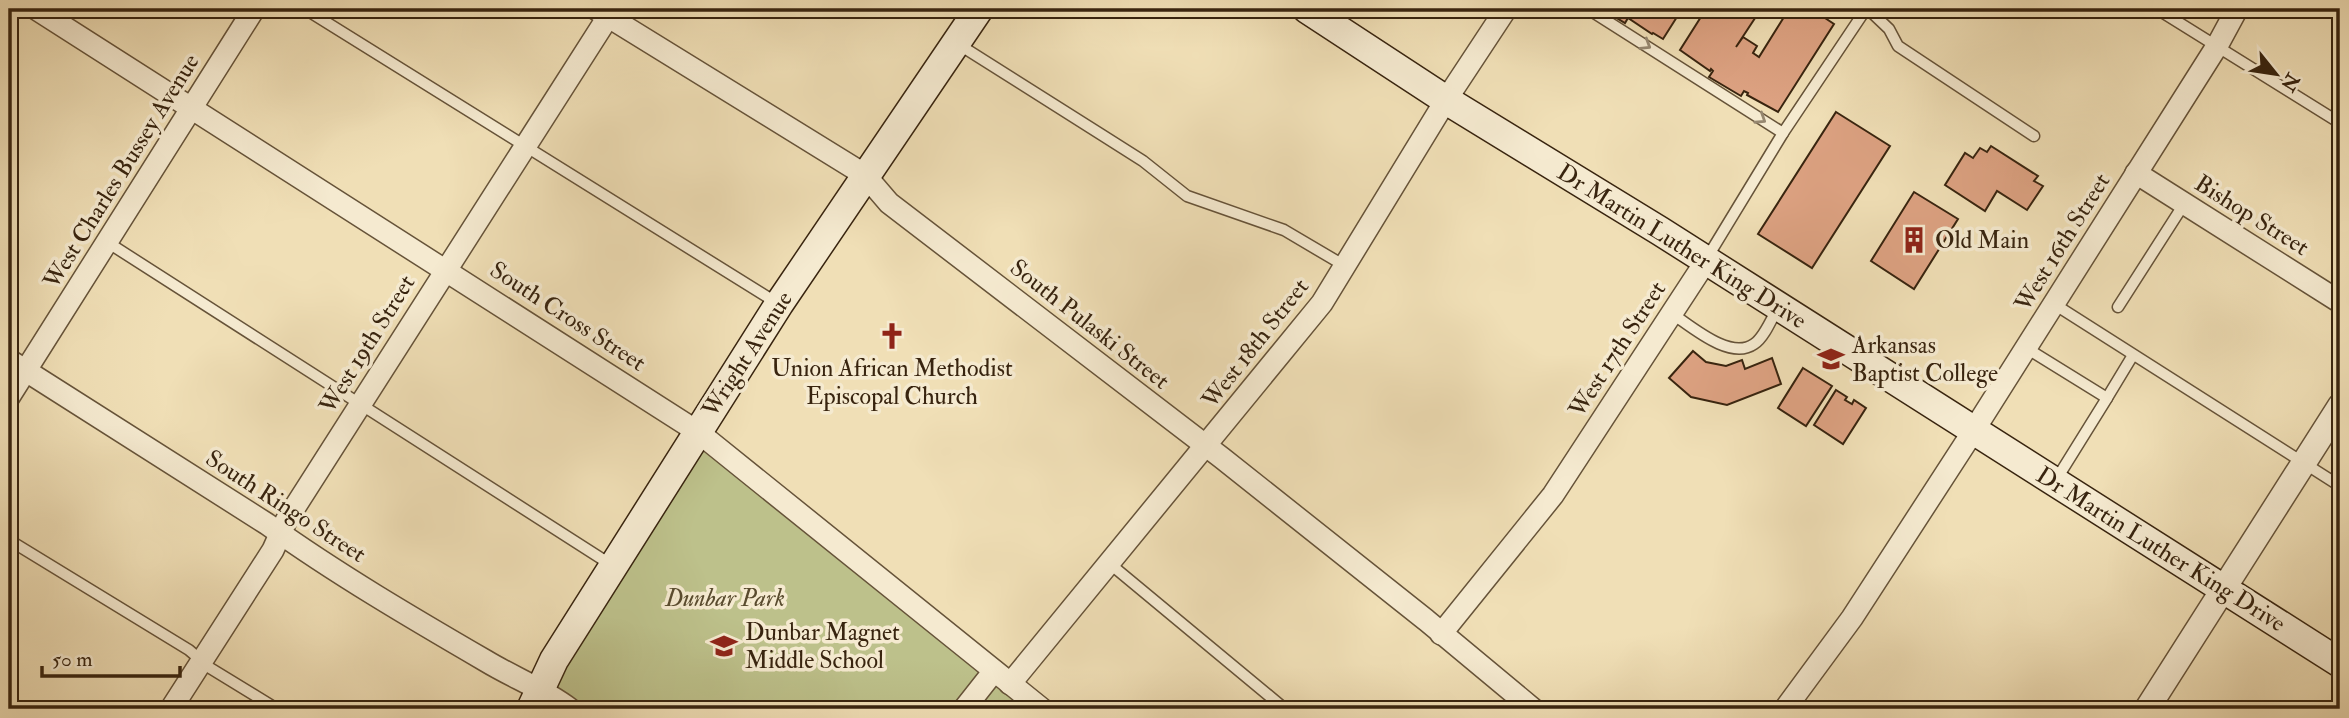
<svg xmlns="http://www.w3.org/2000/svg" width="2349" height="718" font-family="'IM FELL Double Pica',serif">
<style>
.green{fill:#bdc18b;stroke:#7a724d;stroke-width:2}
.building{fill:#dda282;stroke:#38240f;stroke-width:2}
.lines{fill:none;stroke-linecap:round;stroke-linejoin:round}
.service-casing{stroke:#665339;stroke-width:13}
.minor-casing{stroke:#665339;stroke-width:24}
.tertiary-casing{stroke:#665339;stroke-width:27}
.secondary-casing{stroke:#38240f;stroke-width:31}
.service{stroke:#f5ead0;stroke-width:10}
.minor{stroke:#f5ead0;stroke-width:21}
.tertiary{stroke:#f5ead0;stroke-width:24}
.secondary{stroke:#f5ead0;stroke-width:28}
.oneway{stroke:#968770}
.labels{text-anchor:middle;stroke-width:7;stroke-linejoin:round;paint-order:stroke}
.street-label{font-size:24px;fill:#38240f;stroke:#f5ead0}
.poi-label{font-size:24px;fill:#38240f;stroke:#f5ead0;text-anchor:start}
.park-label{font-size:24px;font-style:italic;fill:#594b2e;stroke:#f5ead0}
</style>
<rect width="100%" height="100%" fill="#f0dfb6"/>
<filter id="stains"><feTurbulence type="fractalNoise" baseFrequency=".00286" numOctaves="4"/><feColorMatrix values="0 0 0 0 .2 0 0 0 0 .09 0 0 0 0 .02 0 0 0 .5 -.17"/></filter>
<radialGradient id="worn" r=".72"><stop offset=".6" stop-color="#630" stop-opacity="0"/><stop offset="1" stop-color="#630" stop-opacity=".3"/></radialGradient>
<!-- green -->
<path class="green" d="M 698,432 L 1040,709 L 531,709 Z"/>
<!-- building -->
<g class="building">
<path d="M 1602,9 L 1682,9 L 1663,39 L 1653,33 L 1652,34 L 1628,18 L 1625,23 Z"/>
<path d="M 1706,9 L 1761,9 L 1736,47 L 1743,37 L 1757,46 L 1753,53 L 1759,57 L 1789,9 L 1821,9 L 1825,11 L 1822,16 L 1834,24 L 1778,112 L 1747,95 L 1748,93 L 1744,91 L 1741,96 L 1709,77 L 1713,71 L 1711,69 L 1710,71 L 1680,50 Z"/>
<path d="M 1836,112 L 1890,146 L 1812,268 L 1758,234 Z"/>
<path d="M 1991,146 L 2038,176 L 2034,181 L 2043,186 L 2027,210 L 1997,191 L 1985,211 L 1945,185 L 1965,153 L 1973,158 L 1980,148 L 1987,152 Z"/>
<path d="M 1914,192 L 1958,219 L 1914,289 L 1871,261 Z"/>
<path d="M 1693,351 L 1706,362 L 1726,366 L 1742,360 L 1745,369 L 1772,358 L 1781,384 L 1727,405 L 1691,397 L 1669,378 Z"/>
<path d="M 1803,368 L 1832,386 L 1806,426 L 1778,408 Z"/>
<path d="M 1836,390 L 1847,397 L 1845,400 L 1852,404 L 1854,400 L 1866,408 L 1843,444 L 1814,425 Z"/>
</g>
<g class="lines">
<defs>
<g id="service">
<path d="M 305,9 L 777,303"/>
<path d="M 1588,9 L 1783,133"/>
<path d="M 1868,9 L 1889,29 L 1898,46 L 2034,136"/>
<path d="M 2157,9 L 2340,123"/>
<path d="M 958,44 L 1102,135 L 1143,161 L 1187,196 L 1284,230 L 1345,266"/>
<path d="M 107,242 L 613,566"/>
<path d="M 1707,258 L 1783,133 L 1866,9"/>
<path d="M 2054,304 L 2340,486"/>
<path d="M 2118,307 L 2184,204"/>
<path d="M 1671,313 C 1691,326 1730,361 1754,344 C 1764,338 1772,318 1778,307"/>
<path d="M 2026,348 L 2107,398 L 2056,480"/>
<path d="M 2107,398 L 2133,355"/>
<path d="M 9,540 L 189,650 L 210,668 L 277,709"/>
<path d="M 1109,563 L 1285,709"/>
</g>
<g id="minor">
<path d="M 36,9 L 698,432 L 1042,709"/>
<path d="M 596,9 L 865,175 L 889,203 L 1222,458 L 1426,620 L 1533,709"/>
<path d="M 2136,173 L 2340,302"/>
<path d="M 9,360 L 267,524 C 337,574 412,618 486,661 C 514,678 544,689 570,709"/>
<path d="M 9,397 L 254,9"/>
<path d="M 1441,634 L 1553,495 L 1706,261"/>
<path d="M 1010,684 L 1322,303 L 1446,100 L 1506,9"/>
<path d="M 171,709 L 273,550 L 286,521 L 613,9"/>
<path d="M 964,709 L 994,671"/>
<path d="M 1785,709 L 1852,618 L 1974,430 L 2217,46 L 2237,9"/>
</g>
<path id="tertiary" d="M 2147,709 L 2340,406"/>
<g id="secondary">
<path d="M 1307,9 L 1446,100 L 1660,231 L 2340,663"/>
<path d="M 531,709 L 554,660 L 779,304 L 979,9"/>
</g>
</defs>
<!-- service casing -->
<use href="#service" class="service-casing"/>
<!-- minor casing -->
<use href="#minor" class="minor-casing"/>
<!-- tertiary casing -->
<use href="#tertiary" class="tertiary-casing"/>
<!-- secondary casing -->
<use href="#secondary" class="secondary-casing"/>
<!-- service -->
<use href="#service" class="service"/>
<!-- minor -->
<use href="#minor" class="minor"/>
<!-- tertiary -->
<use href="#tertiary" class="tertiary"/>
<!-- secondary -->
<use href="#secondary" class="secondary"/>
</g>
<!-- one-way arrows -->
<defs><path id="oneway-chevron" d="M-2-3.5L2.5 0L-2 3.5" fill="none" stroke-width="1.6" stroke-linecap="round" stroke-linejoin="round" transform="scale(1.75)"/></defs>
<g class="oneway">
<use href="#oneway-chevron" transform="translate(1646 45) rotate(32)"/>
<use href="#oneway-chevron" transform="translate(1761 119) rotate(33)"/>
</g>
<!-- icons -->
<defs>
<symbol id="building-bare" viewBox="-9 -9 18 18"><path d="M-4-6H4V6H1V3H-1V6H-4ZM-2.5-4.3h1.7v1.8h-1.7ZM.8-4.3h1.7v1.8H.8ZM-2.5-1h1.7V.8h-1.7ZM.8-1h1.7V.8H.8Z" fill="#8f2418" stroke="#f5ead0" stroke-width="2.5" paint-order="stroke"/></symbol>
<symbol id="church-bare" viewBox="-9 -9 18 18"><path d="M-1.2-6h2.4v3.5h3.3v2.4h-3.3V6h-2.4V-.1h-3.3v-2.4h3.3Z" fill="#8f2418" stroke="#f5ead0" stroke-width="2.5" paint-order="stroke"/></symbol>
<symbol id="university-bare" viewBox="-9 -9 18 18"><path d="M0-5L7-2L0 1L-7-2ZM-4 1L0 2.5L4 1V4Q0 6-4 4Z" fill="#8f2418" stroke="#f5ead0" stroke-width="2.5" paint-order="stroke"/></symbol>
<symbol id="school-bare" viewBox="-9 -9 18 18"><path d="M0-5L7-2L0 1L-7-2ZM-4 1L0 2.5L4 1V4Q0 6-4 4Z" fill="#8f2418" stroke="#f5ead0" stroke-width="2.5" paint-order="stroke"/></symbol>
</defs>
<g fill-rule="evenodd">
<use href="#building-bare" x="1895" y="221" width="38" height="38"/>
<use href="#church-bare" x="873" y="317" width="38" height="38"/>
<use href="#university-bare" x="1812" y="340" width="38" height="38"/>
<use href="#school-bare" x="705" y="627" width="38" height="38"/>
</g>
<g class="labels">
<!-- street labels -->
<g class="street-label">
<text transform="translate(121 171) rotate(-58)" y="8">West Charles Bussey Avenue</text>
<text transform="translate(2252 215) rotate(32)" y="8">Bishop Street</text>
<text transform="translate(2062 242) rotate(-58)" y="8">West 16th Street</text>
<text transform="translate(1682 246) rotate(32)" y="8">Dr Martin Luther King Drive</text>
<text transform="translate(568 316) rotate(33)" y="8">South Cross Street</text>
<text transform="translate(1090 324) rotate(38)" y="8">South Pulaski Street</text>
<text transform="translate(1255 343) rotate(-52)" y="8">West 18th Street</text>
<text transform="translate(367 344) rotate(-58)" y="8">West 19th Street</text>
<text transform="translate(1617 349) rotate(-57)" y="8">West 17th Street</text>
<text transform="translate(747 354) rotate(-57)" y="8">Wright Avenue</text>
<text transform="translate(286 506) rotate(33)" y="8">South Ringo Street</text>
<text transform="translate(2161 549) rotate(32)" y="8">Dr Martin Luther King Drive</text>
</g>
<!-- poi labels -->
<g class="poi-label">
<text x="1935" y="248">Old Main</text>
<text x="1852" y="353">Arkansas<tspan x="1852" dy="28">Baptist College</tspan></text>
<text x="892" y="376" text-anchor="middle">Union African Methodist<tspan x="892" dy="28">Episcopal Church</tspan></text>
<text x="745" y="640">Dunbar Magnet<tspan x="745" dy="28">Middle School</tspan></text>
</g>
<!-- park labels -->
<g class="park-label">
<text x="725" y="606">Dunbar Park</text>
</g>
</g>
<!-- margin -->
<rect width="2349" height="718" fill="none" stroke="#f0dfb6" stroke-width="35"/>
<rect x="10" y="10" width="2328" height="697" fill="none" stroke="#38240f" stroke-width="3.5"/>
<rect x="18" y="18" width="2314" height="683" fill="none" stroke="#38240f" stroke-width="2"/>
<!-- north arrow -->
<g transform="translate(2276 74) rotate(120)" stroke="#f5ead0" stroke-width="5" paint-order="stroke">
<path d="M0-5L12 26L0 18L-12 26Z" fill="#38240f"/>
<text y="-10" font-size="19" font-weight="bold" text-anchor="middle" fill="#38240f">N</text>
</g>
<!-- scale -->
<path d="M42 666v10h138v-10" fill="none" stroke="#38240f" stroke-width="3.5"/>
<text x="52" y="666" font-size="21" fill="#38240f" stroke="#f5ead0" stroke-width="5" paint-order="stroke">50 m</text>
<rect width="100%" height="100%" filter="url(#stains)"/>
<rect width="100%" height="100%" fill="url(#worn)"/>
</svg>
